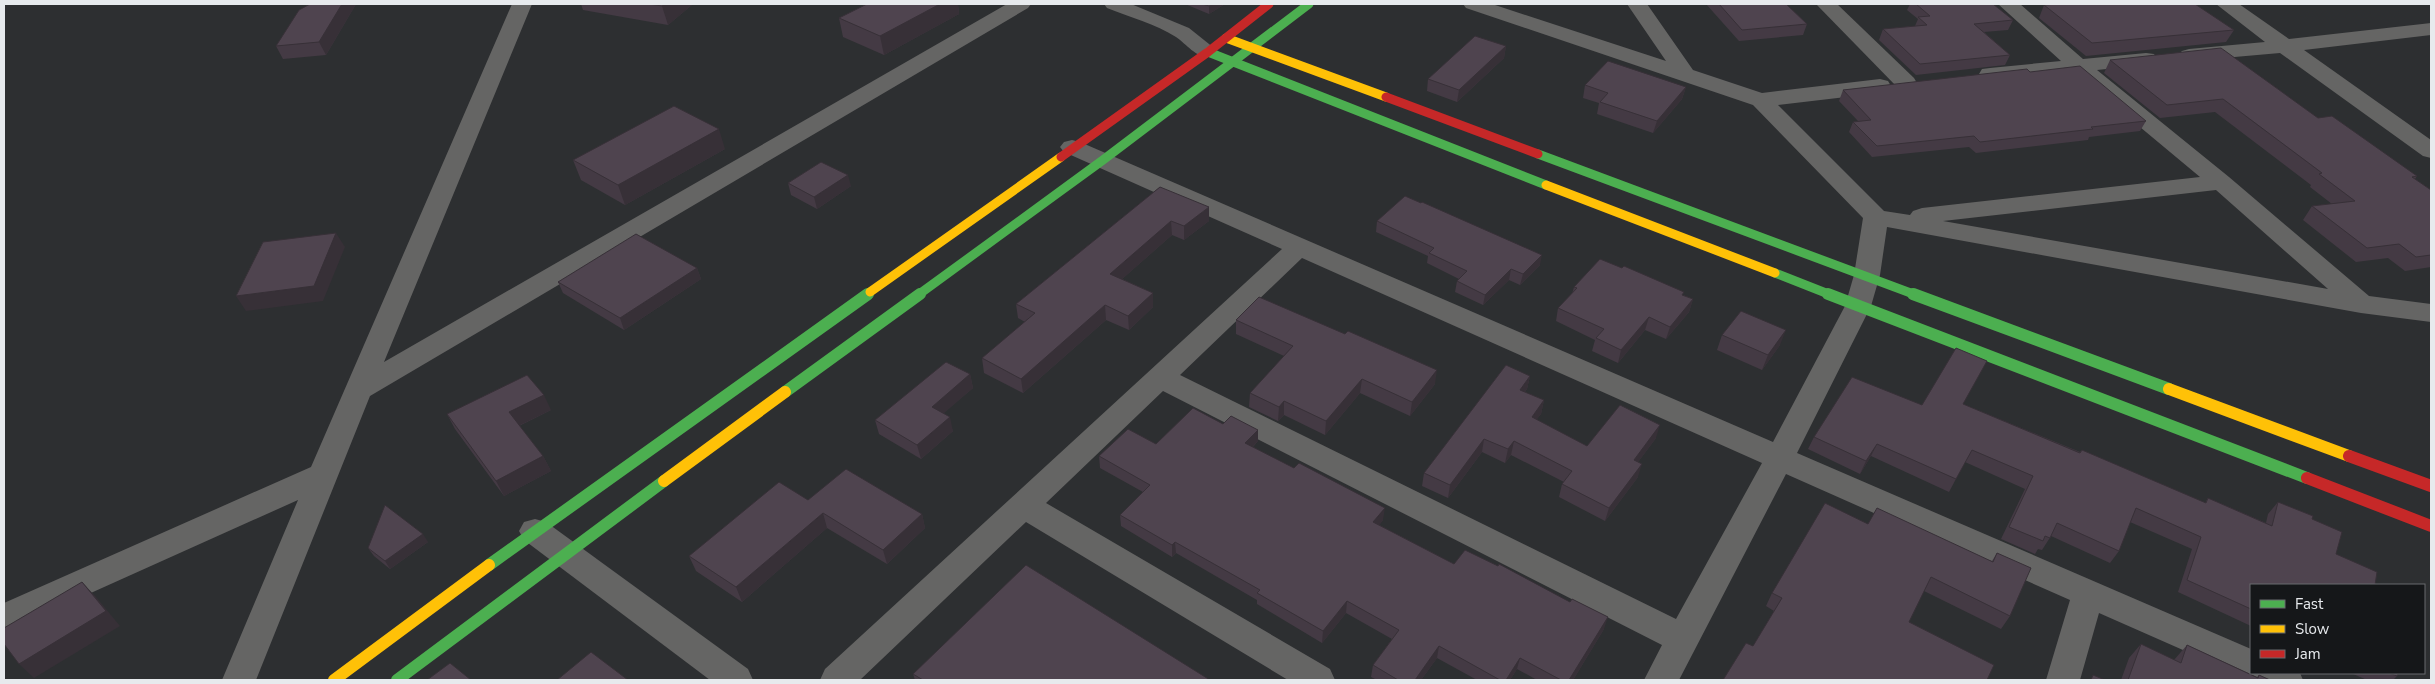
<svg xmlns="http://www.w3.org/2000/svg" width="2435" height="684" font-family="'Nunito Sans',sans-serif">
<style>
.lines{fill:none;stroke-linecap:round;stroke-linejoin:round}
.street{fill:#656564;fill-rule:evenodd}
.fast-far1{stroke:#4caf50;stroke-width:9}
.fast{stroke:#4caf50;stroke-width:12}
.slow-far1{stroke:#ffc107;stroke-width:9}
.slow{stroke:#ffc107;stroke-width:12}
.jam-far1{stroke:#c62828;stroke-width:9}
.jam{stroke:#c62828;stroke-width:12}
.wall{fill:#443a44}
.shaded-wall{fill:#373037}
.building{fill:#4f444f;stroke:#373037}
</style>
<rect width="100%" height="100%" fill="#2d2f31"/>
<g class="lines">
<!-- street -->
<g class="street">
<path d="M 512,4 L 532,4 L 384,362 L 1007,4 L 1031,4 L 1028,8 L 370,396 L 256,680 L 222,680 L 298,500 L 4,632 L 4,603 L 311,467 Z"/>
<path d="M 1104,4 L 1131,4 L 1189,28 L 1219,52 L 1215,56 C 1198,61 1189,46 1176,37 C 1156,24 1129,17 1107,8 Z"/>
<path d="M 1463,4 L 1492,4 L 1666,61 L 1627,4 L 1647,4 L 1693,70 L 1762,93 L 1880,79 L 1888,81 L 1891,86 L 1888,91 L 1880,93 L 1778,105 L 1884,211 L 1910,215 L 1913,211 L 1922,208 L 2200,177 L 2074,72 L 1990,80 L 1982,79 L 1979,74 L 1982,69 L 1990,68 L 2061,61 L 1998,4 L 2020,4 L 2083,59 L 2146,53 L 2154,54 L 2157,59 L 2154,64 L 2097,70 L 2229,177 L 2369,296 L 2431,304 L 2431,322 L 2361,313 L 1887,227 L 1880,275 L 1871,306 L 1797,453 L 2251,649 L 2251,673 L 2300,673 L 2303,680 L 2251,680 L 2099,613 L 2080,680 L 2046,680 L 2070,600 L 1786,474 L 1679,680 L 1644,680 L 1662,645 L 1163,391 L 1046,503 L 1330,669 L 1335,680 L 1288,680 L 1026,522 L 860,680 L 820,680 L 825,669 L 1282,249 L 1064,152 L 1060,147 L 1064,142 L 1072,140 L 1080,142 L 1773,442 L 1845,306 L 1854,275 L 1863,218 L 1753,105 L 1466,8 ZM 2216,190 L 2328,289 L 1943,221 ZM 1302,258 L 1762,463 L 1676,619 L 1180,375 Z"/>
<path d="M 1816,4 L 1837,4 L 1914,78 L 1917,83 L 1914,88 L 1906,90 L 1898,88 Z"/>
<path d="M 2216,4 L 2239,4 L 2289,39 L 2431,23 L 2431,35 L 2304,50 L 2431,140 L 2431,158 L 2423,156 L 2280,53 L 2189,61 L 2182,59 L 2178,55 L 2182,51 L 2189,49 L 2265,42 Z"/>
<path d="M 535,519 L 546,522 L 748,669 L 753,680 L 710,680 L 524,540 L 519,531 L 524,522 Z"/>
</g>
<!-- fast-far1 -->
<g class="fast-far1">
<path d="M 1208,52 L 1546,185"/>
<path d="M 1538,154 L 1916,295"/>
<path d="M 1775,273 L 1831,295"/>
<path d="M 866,295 L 870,292"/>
<path d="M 918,295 L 1103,160 L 1309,4"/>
</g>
<!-- fast -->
<g class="fast">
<path d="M 1828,294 L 2307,478"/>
<path d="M 1913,294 L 2169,389"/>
<path d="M 785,392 L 920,294"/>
<path d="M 489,565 L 868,294"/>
<path d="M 397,680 L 664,481"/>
</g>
<!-- slow-far1 -->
<g class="slow-far1">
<path d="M 1226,38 L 1386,97"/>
<path d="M 1546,185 L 1775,273"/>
<path d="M 870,292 L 1061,157"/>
</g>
<!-- slow -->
<g class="slow">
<path d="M 2169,389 L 2349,456"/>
<path d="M 664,481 L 785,392"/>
<path d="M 334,680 L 489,565"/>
</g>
<!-- jam-far1 -->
<g class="jam-far1">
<path d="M 1386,97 L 1538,154"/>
<path d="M 1061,157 L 1208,52 L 1269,4"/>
</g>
<!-- jam -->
<g class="jam">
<path d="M 2349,456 L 2431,486"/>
<path d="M 2307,478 L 2431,526"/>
</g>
</g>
<!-- wall -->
<g class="wall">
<path d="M 310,4 L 356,4 L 326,55 L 283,59 L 276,46 Z"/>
<path d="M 581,4 L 693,4 L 668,25 L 583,10 Z"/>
<path d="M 867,4 L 958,4 L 959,14 L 884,55 L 843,37 L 839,18 Z"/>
<path d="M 1185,4 L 1225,4 L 1209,14 Z"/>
<path d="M 1706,4 L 1786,4 L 1807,24 L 1803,35 L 1739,41 Z"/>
<path d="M 1910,4 L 1993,4 L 2013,20 L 2008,30 L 1984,32 L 2010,55 L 2005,65 L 1916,75 L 1879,40 L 1883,29 L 1915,26 L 1918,19 L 1907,10 Z"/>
<path d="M 2044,5 L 2234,30 L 2226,42 L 2086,56 L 2039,18 Z"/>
<path d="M 1506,46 L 1504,58 L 1457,102 L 1427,91 L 1428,79 Z"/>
<path d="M 2110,60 L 2318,118 L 2417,176 L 2415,179 L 2431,190 L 2431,267 L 2405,271 L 2388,258 L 2356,262 L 2303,220 L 2312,206 L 2332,204 L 2310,187 L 2311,185 L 2215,112 L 2160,118 L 2104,73 Z"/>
<path d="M 2030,72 L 2146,121 L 2140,131 L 2089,137 L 2088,140 L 1976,153 L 1969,147 L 1872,157 L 1849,132 L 1853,122 L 1858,121 L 1839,101 L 1843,90 Z"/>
<path d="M 1585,85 L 1686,87 L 1682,99 L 1653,133 L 1597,114 L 1599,103 L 1583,98 Z"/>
<path d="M 725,149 L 625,205 L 581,180 L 573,160 Z"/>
<path d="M 788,183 L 851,186 L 817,209 L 791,195 Z"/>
<path d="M 1160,187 L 1209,221 L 1184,240 L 1172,235 L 1122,279 L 1153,293 L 1153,307 L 1129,330 L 1106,320 L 1023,393 L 984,373 L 982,358 L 1025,322 L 1018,318 L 1016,304 Z"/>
<path d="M 1377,221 L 1540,265 L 1520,285 L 1509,280 L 1483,305 L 1455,292 L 1457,281 L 1459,279 L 1427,263 L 1428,256 L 1376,232 Z"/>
<path d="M 697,268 L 701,279 L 624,330 L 563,293 L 558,282 Z"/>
<path d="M 1574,287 L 1683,295 L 1693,299 L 1689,312 L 1666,339 L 1645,330 L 1618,363 L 1592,351 L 1595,340 L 1556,321 L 1558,308 L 1572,294 Z"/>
<path d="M 1236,320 L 1435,384 L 1410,416 L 1360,393 L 1325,435 L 1284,415 L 1278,421 L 1249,407 L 1250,393 L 1284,356 L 1236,334 Z"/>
<path d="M 1722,335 L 1780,345 L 1762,370 L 1717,350 Z"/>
<path d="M 970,374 L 973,388 L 943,413 L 953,431 L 921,459 L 879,434 L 875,420 Z"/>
<path d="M 1530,376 L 1527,389 L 1525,392 L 1544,400 L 1541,414 L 1536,420 L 1587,446 L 1656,438 L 1638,462 L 1638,477 L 1605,521 L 1559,497 L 1562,484 L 1564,482 L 1511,455 L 1505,463 L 1482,452 L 1448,498 L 1422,486 L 1424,473 Z"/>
<path d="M 1963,404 L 2080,452 L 2082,450 L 2205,503 L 2208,498 L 2266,523 L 2268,514 L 2278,502 L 2313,516 L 2251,585 L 2251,626 L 2178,592 L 2192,549 L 2130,522 L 2119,551 L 2110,563 L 2051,536 L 2042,550 L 2038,549 L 2035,554 L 2001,539 L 2025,489 L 1965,462 L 1949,492 L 1871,456 L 1860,474 L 1808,449 L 1814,437 L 1922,405 Z"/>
<path d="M 551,410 L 519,426 L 543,456 L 551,471 L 504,496 L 455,429 L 447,414 Z"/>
<path d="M 1223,424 L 1258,430 L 1258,441 L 1253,447 L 1383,520 L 1379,525 L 1454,564 L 1604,629 L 1573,680 L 1537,680 L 1517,669 L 1510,680 L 1477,680 L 1437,658 L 1421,680 L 1377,680 L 1371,677 L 1373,665 L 1392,639 L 1346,613 L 1322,643 L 1257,604 L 1257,600 L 1176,553 L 1172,557 L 1121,526 L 1120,515 L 1143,492 L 1100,468 L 1099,456 L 1156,444 Z"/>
<path d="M 808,500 L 922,514 L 925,528 L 887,564 L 827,528 L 742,602 L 696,571 L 689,556 Z"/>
<path d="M 1868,524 L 1992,561 L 1997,553 L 2010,616 L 2001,629 L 1924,591 L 1753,646 L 1774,611 L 1766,606 L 1772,593 Z"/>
<path d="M 428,542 L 390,569 L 374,556 L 368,548 Z"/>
<path d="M 2141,644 L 2174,660 L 2187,645 L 2257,677 L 2259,675 L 2270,680 L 2121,680 L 2129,658 Z"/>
<path d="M 2351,673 L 2398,673 L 2397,676 L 2393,680 L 2367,680 Z"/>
<path d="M 913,674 L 1210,680 L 915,680 Z"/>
</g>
<!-- shaded-wall -->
<g class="shaded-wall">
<path d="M 342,4 L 356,4 L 326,55 L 319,42 Z"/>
<path d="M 665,4 L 693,4 L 668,25 L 662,6 Z"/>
<path d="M 940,4 L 958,4 L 959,14 L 884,55 L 880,36 Z"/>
<path d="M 1213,4 L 1225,4 L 1209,14 L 1209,6 Z"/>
<path d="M 1506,46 L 1504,58 L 1457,102 L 1459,90 Z"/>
<path d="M 1686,87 L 1682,99 L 1653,133 L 1657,121 Z"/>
<path d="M 719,129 L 725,149 L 625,205 L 618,185 Z"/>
<path d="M 848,175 L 851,186 L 817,209 L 814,197 Z"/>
<path d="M 1209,207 L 1209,221 L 1184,240 L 1184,226 Z"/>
<path d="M 1171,221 L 1172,235 L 1112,288 L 1110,274 Z"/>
<path d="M 336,233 L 345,247 L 323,301 L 246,311 L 236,296 Z"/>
<path d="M 1542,255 L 1540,265 L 1520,285 L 1523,274 Z"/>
<path d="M 697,268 L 701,279 L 624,330 L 620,318 Z"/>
<path d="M 1511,269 L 1509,280 L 1483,305 L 1485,295 Z"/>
<path d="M 1153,293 L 1153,307 L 1129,330 L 1128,316 Z"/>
<path d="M 1693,299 L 1689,312 L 1666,339 L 1670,327 Z"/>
<path d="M 1105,305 L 1106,320 L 1023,393 L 1021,379 Z"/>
<path d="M 1649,317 L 1645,330 L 1618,363 L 1621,350 Z"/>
<path d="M 1786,330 L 1780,345 L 1762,370 L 1768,355 Z"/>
<path d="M 1437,370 L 1435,384 L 1410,416 L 1412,402 Z"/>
<path d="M 970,374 L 973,388 L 935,421 L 932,407 Z"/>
<path d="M 1530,376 L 1527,389 L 1517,403 L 1520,390 Z"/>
<path d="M 1362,379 L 1360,393 L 1325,435 L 1326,421 Z"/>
<path d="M 544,395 L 551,410 L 516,427 L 509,412 Z"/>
<path d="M 1544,400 L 1541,414 L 1528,430 L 1532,417 Z"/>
<path d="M 1284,401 L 1284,415 L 1278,421 L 1279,407 Z"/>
<path d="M 950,417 L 953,431 L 921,459 L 917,445 Z"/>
<path d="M 1660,425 L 1656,438 L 1630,473 L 1634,460 Z"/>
<path d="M 1258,430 L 1258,441 L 1245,455 L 1245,443 Z"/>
<path d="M 1484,439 L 1482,452 L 1448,498 L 1450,485 Z"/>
<path d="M 1514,441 L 1511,455 L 1505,463 L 1508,449 Z"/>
<path d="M 1877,444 L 1871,456 L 1860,474 L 1866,461 Z"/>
<path d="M 543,456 L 551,471 L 504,496 L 496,481 Z"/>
<path d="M 1642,464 L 1638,477 L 1605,521 L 1609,508 Z"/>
<path d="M 1385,508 L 1383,520 L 1372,534 L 1373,522 Z"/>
<path d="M 823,513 L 827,528 L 742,602 L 736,587 Z"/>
<path d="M 922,514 L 925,528 L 887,564 L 883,550 Z"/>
<path d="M 423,534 L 428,542 L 390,569 L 385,561 Z"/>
<path d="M 1175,542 L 1176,553 L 1172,557 L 1172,545 Z"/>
<path d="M 82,582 L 96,597 L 120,626 L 34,678 L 19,664 Z"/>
<path d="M 1347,601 L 1346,613 L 1322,643 L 1323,631 Z"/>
<path d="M 1608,617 L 1604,629 L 1573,680 L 1569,680 Z"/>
<path d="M 1439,646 L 1437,658 L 1421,680 L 1415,680 Z"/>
<path d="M 1520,658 L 1517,669 L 1510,680 L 1506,680 Z"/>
</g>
<!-- building -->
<g class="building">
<path d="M 310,4 L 342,4 L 319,42 L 276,46 L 299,10 Z"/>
<path d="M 649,4 L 665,4 L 662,6 Z"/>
<path d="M 867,4 L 940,4 L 880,36 L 839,18 Z"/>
<path d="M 1202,4 L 1213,4 L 1209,6 Z"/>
<path d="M 1719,4 L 1786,4 L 1807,24 L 1742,30 Z"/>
<path d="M 1916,4 L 1993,4 L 2013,20 L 1974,24 L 2010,55 L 1920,64 L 1883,29 L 1927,25 L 1918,17 L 1930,16 Z"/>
<path d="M 2058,4 L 2195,4 L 2234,30 L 2092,43 L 2044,5 Z"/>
<path d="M 1475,36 L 1506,46 L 1459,90 L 1428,79 Z"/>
<path d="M 2221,48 L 2318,118 L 2332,116 L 2417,176 L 2412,177 L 2431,190 L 2431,255 L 2416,257 L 2399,244 L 2367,248 L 2312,206 L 2355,201 L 2319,174 L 2322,173 L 2223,99 L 2167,105 L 2110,60 Z"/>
<path d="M 1608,61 L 1686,87 L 1657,121 L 1600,102 L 1608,93 L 1585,85 Z"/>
<path d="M 2080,66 L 2146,121 L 2091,127 L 2093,129 L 1980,142 L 1974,136 L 1877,146 L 1853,122 L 1871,120 L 1843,90 L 2027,69 L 2030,72 Z"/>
<path d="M 674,106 L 719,129 L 618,185 L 573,160 Z"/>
<path d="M 821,162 L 848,175 L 814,197 L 788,183 Z"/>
<path d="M 1160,187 L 1209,207 L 1184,226 L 1171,221 L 1110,274 L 1153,293 L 1128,316 L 1105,305 L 1021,379 L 982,358 L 1035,313 L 1016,304 Z"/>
<path d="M 1405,196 L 1421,203 L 1422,202 L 1542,255 L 1523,274 L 1511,269 L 1485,295 L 1457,281 L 1467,271 L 1429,253 L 1434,248 L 1377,221 Z"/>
<path d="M 336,233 L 314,286 L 236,296 L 263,242 Z"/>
<path d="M 636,234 L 697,268 L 620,318 L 558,282 Z"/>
<path d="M 1600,259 L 1622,268 L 1624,266 L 1684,292 L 1682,295 L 1693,299 L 1670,327 L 1649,317 L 1621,350 L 1596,338 L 1604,329 L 1558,308 L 1577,288 L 1574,287 Z"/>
<path d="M 1259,297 L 1345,334 L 1348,331 L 1437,370 L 1412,402 L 1362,379 L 1326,421 L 1284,401 L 1279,407 L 1250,393 L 1293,346 L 1236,320 Z"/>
<path d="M 1741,311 L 1786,330 L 1768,355 L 1722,335 Z"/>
<path d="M 1956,348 L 1987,361 L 1963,404 L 2080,453 L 2082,450 L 2206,503 L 2208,498 L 2272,526 L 2278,502 L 2313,516 L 2312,519 L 2342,532 L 2336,554 L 2377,572 L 2375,585 L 2251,585 L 2251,609 L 2187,580 L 2201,537 L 2136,508 L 2119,551 L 2057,523 L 2050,538 L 2045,536 L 2043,541 L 2009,527 L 2033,476 L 1972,450 L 1956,479 L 1877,444 L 1866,461 L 1814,437 L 1852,377 L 1922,405 Z"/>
<path d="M 946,362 L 970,374 L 932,407 L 950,417 L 917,445 L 875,420 Z"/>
<path d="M 1506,365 L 1530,376 L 1520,390 L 1544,400 L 1532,417 L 1587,446 L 1620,405 L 1660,425 L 1634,460 L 1642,464 L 1609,508 L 1562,484 L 1572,471 L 1514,441 L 1508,449 L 1484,439 L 1450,485 L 1424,473 Z"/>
<path d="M 527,375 L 544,395 L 509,412 L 543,456 L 496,481 L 447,414 Z"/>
<path d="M 1193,408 L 1223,424 L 1231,416 L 1258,430 L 1245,443 L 1294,468 L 1299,463 L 1385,508 L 1373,522 L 1454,564 L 1465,550 L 1498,566 L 1499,564 L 1570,602 L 1572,599 L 1608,617 L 1569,680 L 1561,680 L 1520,658 L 1506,680 L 1500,680 L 1439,646 L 1415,680 L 1398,680 L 1373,665 L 1399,630 L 1347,601 L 1323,631 L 1257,593 L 1260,590 L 1175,542 L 1172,545 L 1120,515 L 1150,485 L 1099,456 L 1128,429 L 1156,444 Z"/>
<path d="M 846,469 L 922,514 L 883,550 L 823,513 L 736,587 L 689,556 L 779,482 L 808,500 Z"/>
<path d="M 1825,503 L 1868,524 L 1877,508 L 1993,562 L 1997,553 L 2031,568 L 2010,616 L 1931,577 L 1909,622 L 1994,665 L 1987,680 L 1723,680 L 1746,643 L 1753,646 L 1782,598 L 1772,593 Z"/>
<path d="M 385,505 L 423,534 L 385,561 L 368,548 Z"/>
<path d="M 1026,565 L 1210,680 L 923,680 L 913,674 Z"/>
<path d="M 82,582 L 106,611 L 19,664 L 4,644 L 4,628 Z"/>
<path d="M 2141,644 L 2181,663 L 2187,645 L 2258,678 L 2259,675 L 2270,680 L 2128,680 Z"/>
<path d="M 591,652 L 628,680 L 557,680 Z"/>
<path d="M 450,663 L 471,680 L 427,680 Z"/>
<path d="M 2389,673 L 2398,673 L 2397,676 Z"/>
<path d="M 2093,675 L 2105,680 L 2091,680 Z"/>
</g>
<!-- border -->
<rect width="2435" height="684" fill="none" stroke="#e7eaed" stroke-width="10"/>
<!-- legend -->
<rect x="2250" y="584" width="175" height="90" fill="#151719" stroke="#696b6e"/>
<rect x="2260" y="600" width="25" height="8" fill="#4caf50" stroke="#696b6e"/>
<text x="2295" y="609" font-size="15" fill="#e7eaed">Fast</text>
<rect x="2260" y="625" width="25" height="8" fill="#ffc107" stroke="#696b6e"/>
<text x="2295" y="634" font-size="15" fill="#e7eaed">Slow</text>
<rect x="2260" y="650" width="25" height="8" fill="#c62828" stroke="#696b6e"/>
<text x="2295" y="659" font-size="15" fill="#e7eaed">Jam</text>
</svg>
